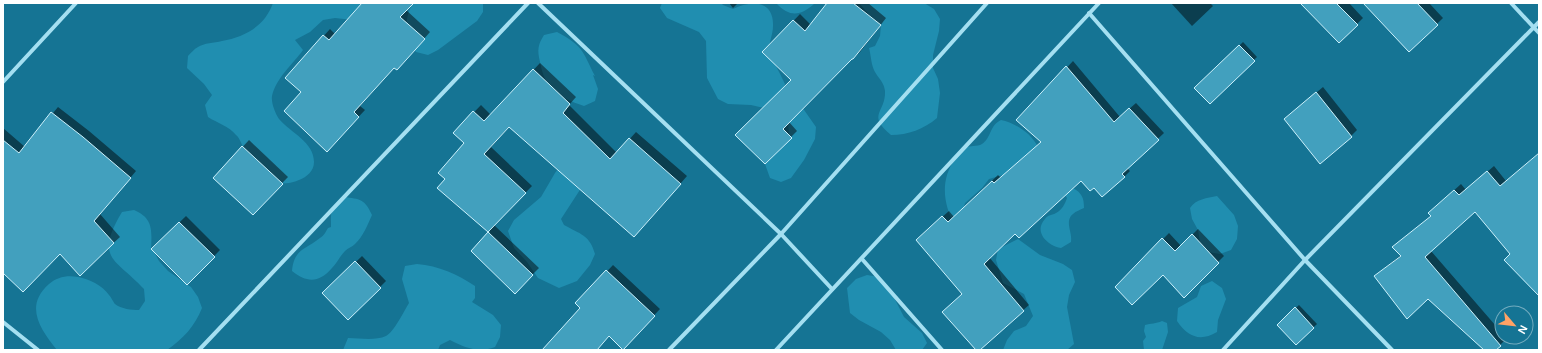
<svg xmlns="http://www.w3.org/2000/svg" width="1542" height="353" font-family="Arial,sans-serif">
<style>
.green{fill:#208eb0}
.shadow{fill:#0007}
.building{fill:#42a0be;stroke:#ccf1fc}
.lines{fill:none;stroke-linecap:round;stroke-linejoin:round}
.minor{stroke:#a4dff1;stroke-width:4}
</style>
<rect width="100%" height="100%" fill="#157494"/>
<!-- green -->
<g class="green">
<path d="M 273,3 L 365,3 L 353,20 L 335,18 L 323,20 L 310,32 L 295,40 L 303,50 C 293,64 276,78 272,96 C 271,103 275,113 279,119 C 291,133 314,142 314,162 C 314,171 307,177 299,180 C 295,182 286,184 282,183 C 270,179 251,158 244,148 C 241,144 240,138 236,135 C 229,126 217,123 208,117 L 205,105 L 212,95 L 204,84 L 187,68 L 188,56 C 191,53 194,49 198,47 C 204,43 214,43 222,41 C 245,37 265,26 273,3 Z"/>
<path d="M 413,3 L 483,3 L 483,12 L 477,21 L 438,50 L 428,55 L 416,52 C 405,36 403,20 413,3 Z"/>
<path d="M 662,3 L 721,3 L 723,5 L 733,9 C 751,0 774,0 773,26 C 773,34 769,42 769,50 C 770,55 782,77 785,84 L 782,95 L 802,107 L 816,127 L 815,139 L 804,160 L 791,178 L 781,182 L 770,178 L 765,164 L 789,135 L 788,123 L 769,109 L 751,105 L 728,104 L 718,99 L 707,78 L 706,41 L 699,32 L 667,18 L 660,8 Z"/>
<path d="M 776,3 L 815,3 C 801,16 790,18 776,3 Z"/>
<path d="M 859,3 L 924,3 L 934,9 L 940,19 L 939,31 L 933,55 L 933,68 L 938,79 L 940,93 L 937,118 C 924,129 908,135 891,135 C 866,114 886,113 885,91 C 884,82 879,79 875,72 C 871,65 871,55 869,48 L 875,46 L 880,36 L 881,25 L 871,17 Z"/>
<path d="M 557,32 C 583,46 582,50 595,76 L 593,75 L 598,89 L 595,101 L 584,106 C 558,97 545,90 540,62 C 537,49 538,45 544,35 Z"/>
<path d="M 1001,120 C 1015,123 1031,133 1038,147 L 1006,174 L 989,179 L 982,188 L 965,203 L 962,214 L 955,226 C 943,204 940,180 955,159 C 958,156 961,150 965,148 C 970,145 977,147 982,144 C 992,137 989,126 1001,120 Z"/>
<path d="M 564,161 L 587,179 L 561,219 L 564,225 C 580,234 590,235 595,254 L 590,265 L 577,281 L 559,288 L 538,278 L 527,262 L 514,248 L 508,231 L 514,220 L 541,197 L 555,173 Z"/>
<path d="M 1073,188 C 1082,193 1084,198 1084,208 C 1080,210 1076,211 1073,214 C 1064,221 1073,233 1071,242 L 1061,248 C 1048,246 1033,232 1045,219 C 1047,215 1053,215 1056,213 C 1062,210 1065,204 1067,198 L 1064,193 Z"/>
<path d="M 1217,196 L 1234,215 L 1238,226 L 1237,239 L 1231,250 L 1220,254 L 1208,252 L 1200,242 L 1198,230 L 1192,219 L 1190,208 C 1196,199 1207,198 1217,196 Z"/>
<path d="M 344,197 C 360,199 365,199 372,215 C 368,224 363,237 355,244 C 352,247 348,248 345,251 C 340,256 337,263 332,268 C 319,283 307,283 292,271 C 294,249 305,250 320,238 C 324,236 326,231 328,228 L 331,227 C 331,211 330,207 344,197 Z"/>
<path d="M 134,210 C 153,218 152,230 151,249 L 153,250 L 159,261 L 168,271 L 191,287 L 198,297 L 202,308 C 195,326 183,339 167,350 L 57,350 C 40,329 24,306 49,284 C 57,277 67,275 78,277 C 89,279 102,285 109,295 C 111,297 114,303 115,304 C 121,309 132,310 139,310 L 145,301 L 144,289 C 115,258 94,259 122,212 Z"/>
<path d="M 1018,239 L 1040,255 L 1063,264 L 1072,270 L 1075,282 L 1069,295 L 1067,307 L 1074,344 L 1067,350 L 1003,350 L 1007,340 L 1014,331 L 1026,326 L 1033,316 L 1024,294 L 1003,283 L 996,260 L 998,249 Z"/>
<path d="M 417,264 C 439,266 457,274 475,286 L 475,298 L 472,302 L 493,315 L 501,325 L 500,337 L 495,347 C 479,353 465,348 450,340 L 440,345 L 438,350 L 343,350 L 348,338 C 359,338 375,341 386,336 C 394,332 404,311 409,303 L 402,279 L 405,266 Z"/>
<path d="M 867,275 L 879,277 L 888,286 L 904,317 L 922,333 L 927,343 L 922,350 L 896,350 L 890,340 L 881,332 L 859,320 L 850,313 L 847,288 L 856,279 Z"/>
<path d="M 1212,281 L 1222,288 L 1226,299 L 1218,320 L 1217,332 C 1200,342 1188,337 1177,321 L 1178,308 L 1197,297 L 1201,286 Z"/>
<path d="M 1162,321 L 1167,323 L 1168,332 L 1162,350 L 1144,350 L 1143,341 L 1146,337 L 1144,331 L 1145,325 C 1151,323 1156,324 1162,321 Z"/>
</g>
<!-- shadow -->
<g class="shadow">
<path d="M 363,3 L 413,3 L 406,10 L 430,32 L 403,63 L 394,67 L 360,106 L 365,110 L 327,150 L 302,92 L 286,78 L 330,29 L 335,34 Z"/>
<path d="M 729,3 L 738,3 L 733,8 Z"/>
<path d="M 828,3 L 868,3 L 886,18 L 860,52 L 853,58 L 852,57 L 789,122 L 797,131 L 765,163 L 792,80 L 764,52 L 800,14 L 811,25 Z"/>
<path d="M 1171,3 L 1210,3 L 1213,6 L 1192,26 Z"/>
<path d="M 1306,3 L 1349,3 L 1363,18 L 1357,24 Z"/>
<path d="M 1378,3 L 1429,3 L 1443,18 L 1409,51 Z"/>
<path d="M 1243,42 L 1257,57 L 1210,102 L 1196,88 Z"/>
<path d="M 1073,61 L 1120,117 L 1136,103 L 1164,133 L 1127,168 L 1130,171 L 1124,177 L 1094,186 L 1082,180 L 1015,232 L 989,257 L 1029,305 L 977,350 L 963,294 L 923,234 L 949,211 L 954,217 L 998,175 L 1001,178 L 1042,142 L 1018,120 Z"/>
<path d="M 540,63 L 576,97 L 569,105 L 617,153 L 636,132 L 687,176 L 641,229 L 510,126 L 491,147 L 532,186 L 494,225 L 539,268 L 515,292 L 472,251 L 490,232 L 439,188 L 447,179 L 465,143 L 454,133 L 481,105 L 491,115 Z"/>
<path d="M 1323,87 L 1357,130 L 1351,136 L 1285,119 Z"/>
<path d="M 58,107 L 89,131 L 136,171 L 100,214 L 120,237 L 80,274 L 64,249 L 3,268 L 3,128 L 25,147 Z"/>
<path d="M 249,140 L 288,177 L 259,207 L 214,178 Z"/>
<path d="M 1539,153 L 1539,293 L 1511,254 L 1475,211 L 1431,251 L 1502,333 L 1502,337 L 1506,339 L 1497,348 L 1499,350 L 1486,350 L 1428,298 L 1375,276 L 1401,255 L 1393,247 L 1432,216 L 1429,213 L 1461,184 L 1466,190 L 1494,166 L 1506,181 Z"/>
<path d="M 186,216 L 220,250 L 187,284 L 152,249 Z"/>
<path d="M 1198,229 L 1224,256 L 1184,296 L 1163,274 L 1116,287 L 1169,233 L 1181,246 Z"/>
<path d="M 362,256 L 386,281 L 348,319 L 324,293 Z"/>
<path d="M 613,265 L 660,309 L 623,348 L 609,335 L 596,350 L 544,350 L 581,308 L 577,303 Z"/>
<path d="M 1299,305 L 1317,324 L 1296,344 L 1278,325 Z"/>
</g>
<!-- building -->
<g class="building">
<path d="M 362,3 L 414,3 L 400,17 L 425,39 L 397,70 L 394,68 L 354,112 L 359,117 L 327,152 L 284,111 L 301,92 L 285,78 L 323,35 L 329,40 Z"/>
<path d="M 827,3 L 853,3 L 881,25 L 853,59 L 852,59 L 783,129 L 792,138 L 765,164 L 735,135 L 791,80 L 762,52 L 793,20 L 805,31 Z"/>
<path d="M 1300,3 L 1336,3 L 1358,25 L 1339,43 Z"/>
<path d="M 1363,3 L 1417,3 L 1438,25 L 1409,52 Z"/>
<path d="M 1239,45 L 1255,61 L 1210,104 L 1194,88 Z"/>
<path d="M 1066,66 L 1114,122 L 1129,108 L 1159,140 L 1122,174 L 1125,177 L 1102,197 L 1094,188 L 1090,191 L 1081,181 L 1019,238 L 1015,234 L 984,264 L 1024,311 L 980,350 L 976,350 L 942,312 L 962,294 L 916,240 L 942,216 L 948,222 L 992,181 L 994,183 L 1041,142 L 1016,120 Z"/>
<path d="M 533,69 L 570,104 L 563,113 L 610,159 L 629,138 L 681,184 L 634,237 L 509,127 L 484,154 L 526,193 L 488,232 L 437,188 L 445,179 L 438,173 L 464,143 L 453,133 L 473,111 L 484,121 Z"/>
<path d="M 1316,92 L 1352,137 L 1320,164 L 1284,119 Z"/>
<path d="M 51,112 L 83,137 L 131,178 L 94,221 L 114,243 L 80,276 L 60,254 L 23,292 L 3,273 L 3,140 L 19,153 Z"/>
<path d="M 242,146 L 283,184 L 253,215 L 213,178 Z"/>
<path d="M 1539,153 L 1539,296 L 1504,260 L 1510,254 L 1475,212 L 1425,257 L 1501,346 L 1496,350 L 1484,350 L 1428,299 L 1407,319 L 1374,276 L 1401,256 L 1392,247 L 1431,216 L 1428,213 L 1454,190 L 1459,195 L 1487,171 L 1500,186 Z"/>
<path d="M 179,222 L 215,257 L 187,285 L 151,249 Z"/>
<path d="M 488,232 L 533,275 L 515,294 L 471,251 Z"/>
<path d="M 1192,234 L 1219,263 L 1184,298 L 1163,275 L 1132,305 L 1115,287 L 1162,238 L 1175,251 Z"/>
<path d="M 355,261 L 381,288 L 348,320 L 322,293 Z"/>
<path d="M 606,270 L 655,316 L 623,350 L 609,336 L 597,350 L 542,350 L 580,308 L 575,303 Z"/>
<path d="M 1295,307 L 1314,328 L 1296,345 L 1277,325 Z"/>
</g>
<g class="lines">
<!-- minor -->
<g class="minor">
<path d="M 538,3 L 781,234 L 832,289"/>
<path d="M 1511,3 L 1539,33"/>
<path d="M 1089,13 L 1305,260 L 1392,350"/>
<path d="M 3,82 L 76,3"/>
<path d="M 862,259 L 942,350"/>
<path d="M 3,322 L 38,350"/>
<path d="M 199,350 L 528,3"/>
<path d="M 669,350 L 781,234 L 987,3"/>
<path d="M 776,350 L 1099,3"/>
<path d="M 1223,350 L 1305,260 L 1539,22"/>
</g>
</g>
<!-- border -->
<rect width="1542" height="353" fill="none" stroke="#ffffff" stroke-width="8"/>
<!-- north arrow -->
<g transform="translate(1514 325) rotate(118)"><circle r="19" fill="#157494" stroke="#73acbf"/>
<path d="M0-3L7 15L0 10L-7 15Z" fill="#ffa265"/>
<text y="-6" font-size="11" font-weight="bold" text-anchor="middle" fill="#ffffff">N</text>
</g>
</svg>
